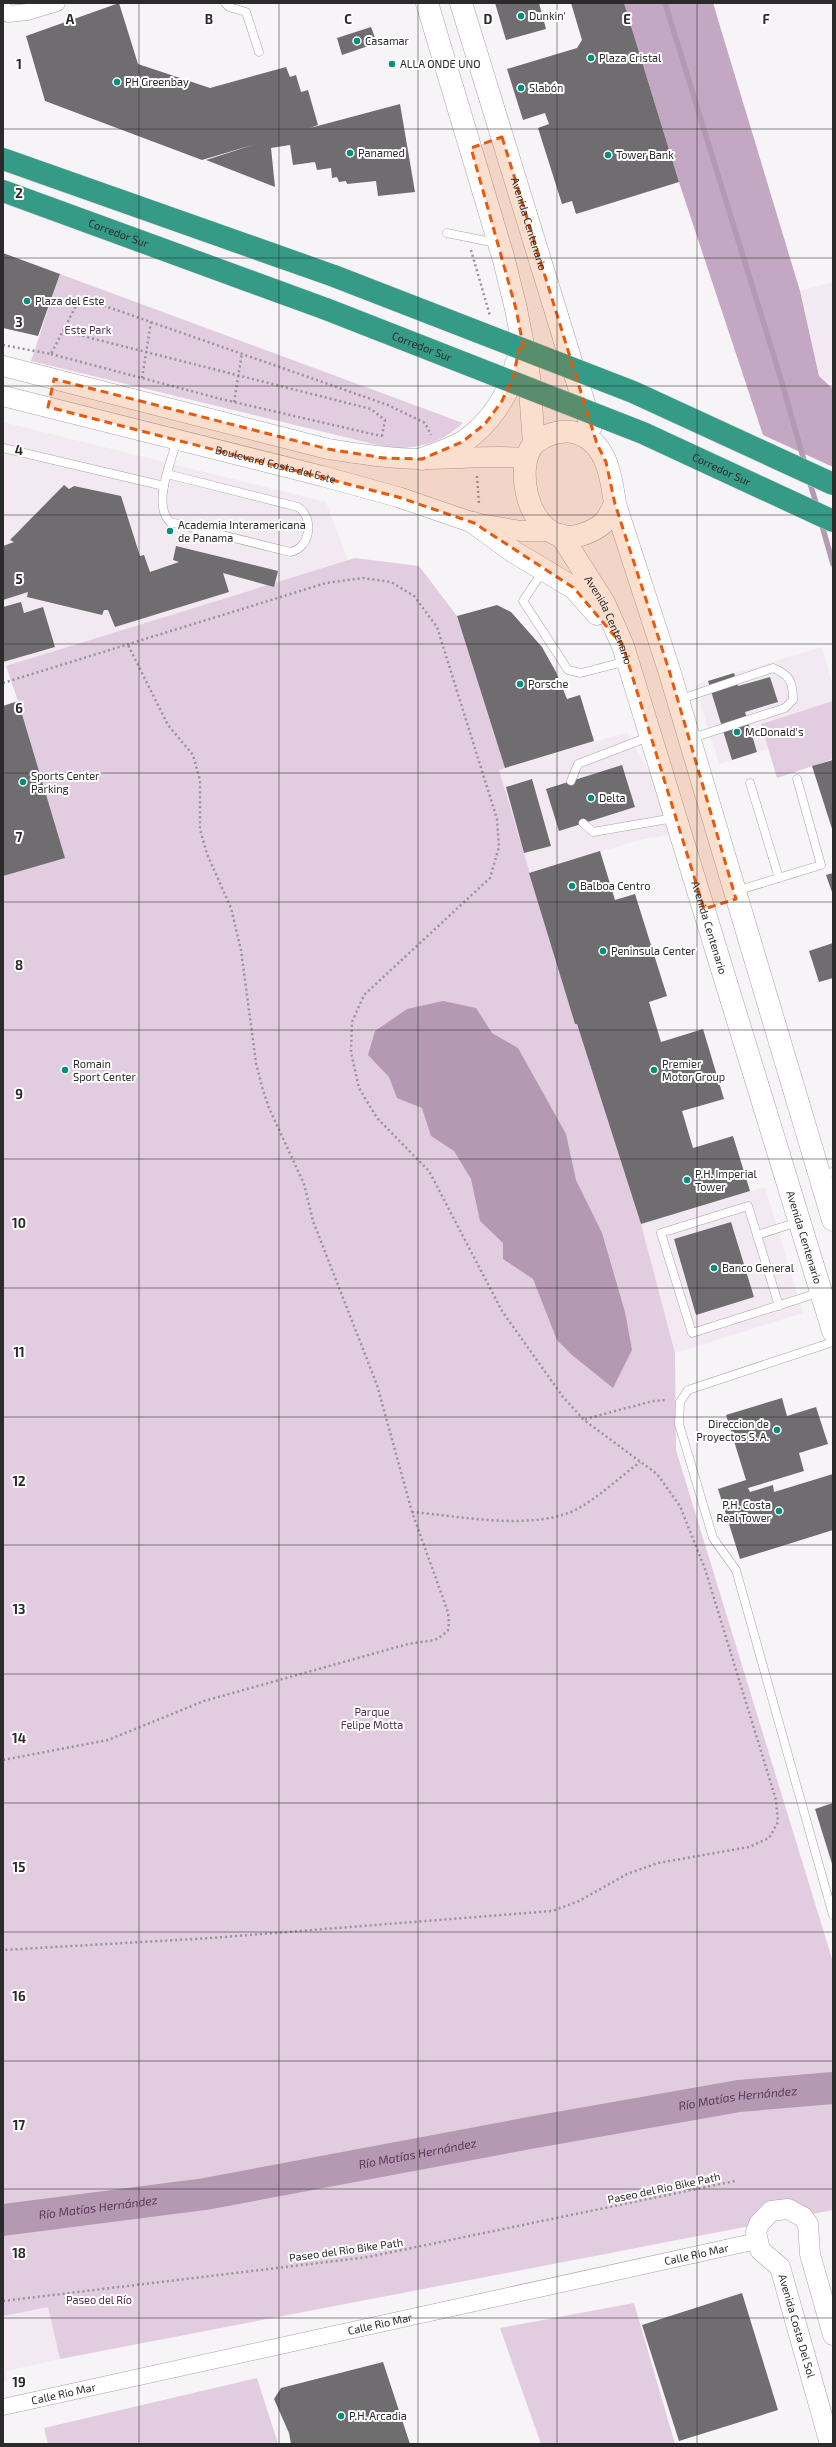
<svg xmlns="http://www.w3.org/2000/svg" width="836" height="2447" font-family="'Exo 2',sans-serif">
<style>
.built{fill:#f3e9f2}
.green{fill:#e2cce0}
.forest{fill:#c4a7c2}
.water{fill:#b599b3}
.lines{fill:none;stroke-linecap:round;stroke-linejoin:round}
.stream{stroke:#b599b3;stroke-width:5.5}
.river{stroke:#b599b3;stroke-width:32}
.building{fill:#706d70}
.service-casing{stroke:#a6a3a6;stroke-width:9}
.minor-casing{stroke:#a6a3a6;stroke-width:17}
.tertiary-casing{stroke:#a6a3a6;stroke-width:21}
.secondary-casing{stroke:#a6a3a6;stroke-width:23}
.motorway-casing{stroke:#d1d0d1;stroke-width:23}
.path{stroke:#969496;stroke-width:2.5;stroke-dasharray:2 3;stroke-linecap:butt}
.service{stroke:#fff;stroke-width:8}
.minor{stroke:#fff;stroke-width:16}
.tertiary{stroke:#fff;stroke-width:20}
.secondary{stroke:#fff;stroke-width:22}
.motorway{stroke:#359b87;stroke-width:22}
.motorway-bridge-casing{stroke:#d1d0d1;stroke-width:23;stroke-linecap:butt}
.motorway-bridge{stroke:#359b87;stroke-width:22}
.marked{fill:#e8590c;fill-opacity:0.2;stroke:#e8590c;stroke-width:3;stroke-dasharray:8 5;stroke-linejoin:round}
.grid{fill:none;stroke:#2c2b2c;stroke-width:1;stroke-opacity:0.55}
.poi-dot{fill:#008f7a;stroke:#fff;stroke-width:1.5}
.labels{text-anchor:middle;stroke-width:4;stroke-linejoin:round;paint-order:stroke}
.poi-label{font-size:11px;fill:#2c2b2c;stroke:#fff;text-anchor:start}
.street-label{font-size:11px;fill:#2c2b2c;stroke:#fff}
.park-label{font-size:11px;fill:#532d52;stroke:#fff}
.water-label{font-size:12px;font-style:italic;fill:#5c355b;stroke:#fff}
.grid-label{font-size:13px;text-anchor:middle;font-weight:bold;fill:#2c2b2c;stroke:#fff;stroke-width:4;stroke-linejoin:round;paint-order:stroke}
</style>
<rect width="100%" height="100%" fill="#f7f4f7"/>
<!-- built -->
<g class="built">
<path d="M 833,282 L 833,384 L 819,376 L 800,291 Z"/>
<path d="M 3,422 L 326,502 L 348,560 L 3,667 Z"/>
<path d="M 822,647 L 833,687 L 833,701 L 762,724 L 768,749 L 719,764 L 695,685 Z"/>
<path d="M 627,732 L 653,779 L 671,835 L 643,839 L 529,873 L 499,770 Z"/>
<path d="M 765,1187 L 803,1313 L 675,1353 L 641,1224 Z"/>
<path d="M 48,2306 L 60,2359 L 6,2371 L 7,2381 L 3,2381 L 3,2316 Z"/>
</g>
<!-- green -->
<g class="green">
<path d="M 60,274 L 463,423 C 439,444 425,446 394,449 L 31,361 Z"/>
<path d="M 355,558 L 419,566 L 457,616 L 505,768 L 499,770 L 575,1024 L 577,1024 L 641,1224 L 675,1353 L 676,1450 L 833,1962 L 833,2210 L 60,2359 L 48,2307 L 3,2316 L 3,706 L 18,701 L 6,666 Z"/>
<path d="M 833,701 L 833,759 L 777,778 L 761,724 Z"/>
<path d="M 634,2303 L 675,2444 L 541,2444 L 500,2328 Z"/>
<path d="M 257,2378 L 278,2444 L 48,2444 L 44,2428 Z"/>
</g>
<!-- forest -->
<path class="forest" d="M 624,3 L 713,3 L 800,291 L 819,376 L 833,389 L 833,467 L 763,435 L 679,182 Z"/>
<!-- water -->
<path class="water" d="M 443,1001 L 476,1008 L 492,1033 L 518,1048 L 566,1134 L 576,1180 L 602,1233 L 625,1312 L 632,1350 L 613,1388 L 572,1355 L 557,1340 L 533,1279 L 503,1259 L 503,1243 L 480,1221 L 471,1179 L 454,1151 L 431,1136 L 422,1108 L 397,1098 L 389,1077 L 368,1055 L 375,1031 L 407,1009 Z"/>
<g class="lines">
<!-- stream -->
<g class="stream">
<path d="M 665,3 L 780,376 L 805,464"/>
<path d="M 809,480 L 817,506"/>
<path d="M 821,522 L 833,564"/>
</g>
<!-- river -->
<path class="river" id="s1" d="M 3,2220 L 205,2194 L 535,2132 L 739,2096 L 833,2088"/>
</g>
<!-- building -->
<g class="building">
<path d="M 119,3 L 138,64 L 210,88 L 286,67 L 290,77 L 296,75 L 301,92 L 308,90 L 318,125 L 310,128 L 400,104 L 415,192 L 378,196 L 376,181 L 347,184 L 346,181 L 339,182 L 337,177 L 332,178 L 331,168 L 317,170 L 315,162 L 293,165 L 290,145 L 271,148 L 275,187 L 206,160 L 256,144 L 202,160 L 45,101 L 26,36 Z"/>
<path d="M 495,3 L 539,3 L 546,29 L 506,40 Z"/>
<path d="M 571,3 L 624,3 L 679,182 L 576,214 L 572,201 L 562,204 L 538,128 L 549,124 L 545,113 L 523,120 L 507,69 L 577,48 L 582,40 Z"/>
<path d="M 371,27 L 377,43 L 342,55 L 337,38 Z"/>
<path d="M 3,253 L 60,274 L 38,336 L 3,328 Z"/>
<path d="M 64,485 L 69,489 L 74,486 L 121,496 L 140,556 L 144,555 L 150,572 L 179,562 L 173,560 L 176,546 L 278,571 L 274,587 L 223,573 L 229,592 L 115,627 L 108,610 L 104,610 L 102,615 L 27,597 L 28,592 L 3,600 L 3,546 L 14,542 L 10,540 Z"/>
<path d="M 21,602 L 24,613 L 43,607 L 55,647 L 3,662 L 3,607 Z"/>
<path d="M 497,605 L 511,612 L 542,647 L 556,672 L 567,699 L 580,695 L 594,741 L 505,768 L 457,616 Z"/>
<path d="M 734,673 L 738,686 L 770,677 L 778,702 L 745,712 L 757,752 L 732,760 L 708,681 Z"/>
<path d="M 18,701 L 65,858 L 3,876 L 3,706 Z"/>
<path d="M 833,760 L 833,832 L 812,766 Z"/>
<path d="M 622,765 L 635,807 L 559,831 L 546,789 Z"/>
<path d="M 532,779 L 551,846 L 524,853 L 506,787 Z"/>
<path d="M 600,851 L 615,900 L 635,894 L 667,996 L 649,1002 L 661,1042 L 703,1029 L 724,1099 L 682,1111 L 693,1148 L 733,1136 L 750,1191 L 641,1224 L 577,1024 L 575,1024 L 529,873 Z"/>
<path d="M 833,873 L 833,895 L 826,875 Z"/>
<path d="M 833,943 L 833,978 L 819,982 L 809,951 Z"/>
<path d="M 731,1222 L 754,1297 L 696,1315 L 674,1239 Z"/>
<path d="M 782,1398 L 787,1416 L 816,1407 L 828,1444 L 799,1453 L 804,1471 L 748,1488 L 750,1492 L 773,1485 L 774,1492 L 833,1474 L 833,1530 L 740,1559 L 718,1489 L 746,1480 L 726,1415 Z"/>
<path d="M 833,1803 L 833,1867 L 815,1809 Z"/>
<path d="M 742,2293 L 778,2410 L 679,2441 L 642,2325 Z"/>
<path d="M 383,2362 L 410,2444 L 291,2444 L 289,2433 L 274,2399 L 281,2388 Z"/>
</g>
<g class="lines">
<defs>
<g id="service">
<path d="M 225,3 L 229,7 L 246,12 L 259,52"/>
<path d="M 447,233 L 496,243"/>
<path d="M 3,448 L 164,486"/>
<path d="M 167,474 L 298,507 C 315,518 310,549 290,552 L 170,522 C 152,504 171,462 177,440"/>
<path d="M 543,571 L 523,601 L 568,670 L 581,673 L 627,661"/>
<path d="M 678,700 L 773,668 C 790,675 793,682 793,700 L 785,708 L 689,739"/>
<path d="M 571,781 L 578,764 L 651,736"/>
<path d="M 750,783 L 779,878"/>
<path d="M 583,823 L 593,832 L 674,818"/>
<path d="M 736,891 L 821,865 L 797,779"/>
<path d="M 820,1175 L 833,1172"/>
<path d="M 757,1235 L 798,1222"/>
<path d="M 779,1306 L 748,1206 L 661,1233 L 692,1333 L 821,1292"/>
<path d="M 833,1342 L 688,1390 L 680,1402 L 679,1424 L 713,1538 L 736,1570 L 833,1915"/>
</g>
<g id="minor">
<path d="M 3,8 L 8,14 L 27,12 L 57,3"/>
<path id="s2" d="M 3,2407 L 757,2241"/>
</g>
<g id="tertiary">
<path d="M 3,366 L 328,449 C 360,454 391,459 423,459 C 458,459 491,455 526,458"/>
<path id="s3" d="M 3,396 L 322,476 L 398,497 L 474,523 L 521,531 L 548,531"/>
<path d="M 830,2444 L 780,2267 L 760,2250 L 756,2232 L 759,2224 L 771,2211 L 788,2209 L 803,2217 L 808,2224 L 810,2254 L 833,2335"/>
</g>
<g id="secondary">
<path d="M 427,3 L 504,260 L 516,309 L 529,376 L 534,444"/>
<path id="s4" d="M 461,3 L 591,426"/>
<path d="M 422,459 C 435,454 451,449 463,442 C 489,425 510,394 516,364"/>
<path d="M 615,504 C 612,509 610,515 606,520 C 600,528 590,532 581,535 C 541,546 522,500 525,468 C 526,459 528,449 535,443 C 545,435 559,430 572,432 C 606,439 611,474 615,504 L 669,670 L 833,1220"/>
<path d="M 474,523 L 514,552 L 574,588 L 597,614"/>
<path id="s5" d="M 561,535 L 604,603 L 623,646 L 833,1331"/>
</g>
<g id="motorway">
<path d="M 3,159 L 334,276"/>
<path id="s6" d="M 3,191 L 326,309"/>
</g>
</defs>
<!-- service casing -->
<use href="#service" class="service-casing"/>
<!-- minor casing -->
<use href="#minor" class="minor-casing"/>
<!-- tertiary casing -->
<use href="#tertiary" class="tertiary-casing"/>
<!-- secondary casing -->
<use href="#secondary" class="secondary-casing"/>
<!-- motorway casing -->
<use href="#motorway" class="motorway-casing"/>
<!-- path -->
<g class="path">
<path d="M 471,250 L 490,316"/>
<path d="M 63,331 L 371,409 L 385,420 L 382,436 L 383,436"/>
<path d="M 3,345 L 51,354 L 79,300 L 105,306 L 388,405 L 425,423 L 431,435"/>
<path d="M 51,354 L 225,400 L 381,436"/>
<path d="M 142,378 L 151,322"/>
<path d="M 234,402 L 242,353"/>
<path d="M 477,476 L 479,504"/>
<path d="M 3,683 L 326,583 L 363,578 L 391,582 L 414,596 L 437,627 L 497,819 L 499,847 L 490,878 L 364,995 L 352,1022 L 351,1052 L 359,1088 L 377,1118 L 429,1171 L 502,1311 L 563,1397 L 584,1420 L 657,1474 L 680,1506 L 705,1569 L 776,1800 L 778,1822 L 769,1838 L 749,1847 L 658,1863 L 627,1874 L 579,1901 L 552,1911 L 211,1938 L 3,1950"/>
<path d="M 585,1419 L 653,1401 L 667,1400"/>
<path d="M 412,1512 C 460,1516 536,1532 579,1508 C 600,1496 620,1477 640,1462"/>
<path d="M 3,1760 L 108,1740 L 204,1701 L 408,1644 L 435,1640 L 443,1635 L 448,1630 L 449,1623 L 448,1612 L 412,1512 L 377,1385 L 313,1221 L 304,1184 L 269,1108 L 262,1087 L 256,1063 L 241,950 L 231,908 L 207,854 L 200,829 L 200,780 L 193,755 L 168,725 L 128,645"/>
<path d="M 3,2301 L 368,2257 L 735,2181"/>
</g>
<!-- service -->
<use href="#service" class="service"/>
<!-- minor -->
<use href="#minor" class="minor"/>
<!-- tertiary -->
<use href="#tertiary" class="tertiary"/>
<!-- secondary -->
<use href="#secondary" class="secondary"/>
<!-- motorway -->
<use href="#motorway" class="motorway"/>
<defs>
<g id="motorway-bridge">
<path d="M 334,276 L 633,392 L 833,484"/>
<path id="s7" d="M 326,309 L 643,433 L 833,521"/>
</g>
</defs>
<!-- motorway-bridge casing -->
<use href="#motorway-bridge" class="motorway-bridge-casing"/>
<!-- motorway-bridge -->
<use href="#motorway-bridge" class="motorway-bridge"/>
</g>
<!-- marked area -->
<path class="marked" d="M 502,137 L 597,444 L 606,462 L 615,504 L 669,670 L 736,899 L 704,909 L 623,646 L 574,588 L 474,523 L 398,497 L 48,407 L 54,379 L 328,449 L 384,458 L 422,459 L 462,442 L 485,424 L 502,401 L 514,374 L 519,348 L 524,350 L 516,309 L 471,148 Z"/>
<!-- grid -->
<path class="grid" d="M 139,3 L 139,2444M 279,3 L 279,2444M 418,3 L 418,2444M 557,3 L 557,2444M 697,3 L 697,2444M 3,129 L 833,129M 3,258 L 833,258M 3,386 L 833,386M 3,515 L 833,515M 3,644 L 833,644M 3,773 L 833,773M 3,902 L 833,902M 3,1030 L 833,1030M 3,1159 L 833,1159M 3,1288 L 833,1288M 3,1417 L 833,1417M 3,1545 L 833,1545M 3,1674 L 833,1674M 3,1803 L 833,1803M 3,1932 L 833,1932M 3,2061 L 833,2061M 3,2189 L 833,2189M 3,2318 L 833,2318"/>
<!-- markers -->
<g class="poi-dot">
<circle cx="521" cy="16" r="4"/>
<circle cx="357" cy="41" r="4"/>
<circle cx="591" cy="58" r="4"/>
<circle cx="392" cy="64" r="4"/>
<circle cx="117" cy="82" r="4"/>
<circle cx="521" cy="88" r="4"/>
<circle cx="350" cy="153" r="4"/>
<circle cx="608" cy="155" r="4"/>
<circle cx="27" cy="301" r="4"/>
<circle cx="170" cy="531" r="4"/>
<circle cx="520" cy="684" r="4"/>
<circle cx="737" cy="732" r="4"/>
<circle cx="23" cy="782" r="4"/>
<circle cx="591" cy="798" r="4"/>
<circle cx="572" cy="886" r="4"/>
<circle cx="603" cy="951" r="4"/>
<circle cx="65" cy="1070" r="4"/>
<circle cx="654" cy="1070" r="4"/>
<circle cx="687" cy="1180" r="4"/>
<circle cx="714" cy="1268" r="4"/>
<circle cx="777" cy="1430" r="4"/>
<circle cx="779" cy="1511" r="4"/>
<circle cx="341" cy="2416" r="4"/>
</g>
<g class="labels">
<!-- poi labels -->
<g class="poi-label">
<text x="529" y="20">Dunkin'</text>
<text x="365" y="45">Casamar</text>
<text x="599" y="62">Plaza Cristal</text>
<text x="400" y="68">ALLA ONDE UNO</text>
<text x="125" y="86">PH Greenbay</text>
<text x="529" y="92">Slabón</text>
<text x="358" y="157">Panamed</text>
<text x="616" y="159">Tower Bank</text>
<text x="35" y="305">Plaza del Este</text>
<text x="178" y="529">Academia Interamericana<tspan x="178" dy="13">de Panama</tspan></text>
<text x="528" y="688">Porsche</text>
<text x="745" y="736">McDonald's</text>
<text x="31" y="780">Sports Center<tspan x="31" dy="13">Parking</tspan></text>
<text x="599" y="802">Delta</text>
<text x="580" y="890">Balboa Centro</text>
<text x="611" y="955">Peninsula Center</text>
<text x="73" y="1068">Romain<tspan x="73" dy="13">Sport Center</tspan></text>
<text x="662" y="1068">Premier<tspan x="662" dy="13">Motor Group</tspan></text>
<text x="695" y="1178">P.H. Imperial<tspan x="695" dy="13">Tower</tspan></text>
<text x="722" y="1272">Banco General</text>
<text x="769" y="1428" text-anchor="end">Direccion de<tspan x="769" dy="13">Proyectos S. A.</tspan></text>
<text x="771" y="1509" text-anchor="end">P.H. Costa<tspan x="771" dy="13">Real Tower</tspan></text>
<text x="349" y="2420">P.H. Arcadia</text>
</g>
<!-- street labels -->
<g class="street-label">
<text dy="4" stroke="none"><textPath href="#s4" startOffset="231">Avenida Centenario</textPath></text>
<text dy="4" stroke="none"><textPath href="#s6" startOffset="123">Corredor Sur</textPath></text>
<text dy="4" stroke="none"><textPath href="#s7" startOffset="103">Corredor Sur</textPath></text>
<text dy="4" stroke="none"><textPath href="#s3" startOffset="281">Boulevard Costa del Este</textPath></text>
<text dy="4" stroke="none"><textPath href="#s7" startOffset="427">Corredor Sur</textPath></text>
<text dy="4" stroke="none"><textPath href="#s5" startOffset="98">Avenida Centenario</textPath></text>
<text dy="4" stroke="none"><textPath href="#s5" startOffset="422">Avenida Centenario</textPath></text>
<text dy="4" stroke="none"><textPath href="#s5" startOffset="746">Avenida Centenario</textPath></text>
<text transform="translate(664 2188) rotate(-12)" y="4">Paseo del Rio Bike Path</text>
<text transform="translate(346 2250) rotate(-8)" y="4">Paseo del Rio Bike Path</text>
<text dy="4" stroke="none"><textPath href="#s2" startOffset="710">Calle Rio Mar</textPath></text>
<text dy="4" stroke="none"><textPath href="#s2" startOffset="386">Calle Rio Mar</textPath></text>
<text transform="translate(797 2326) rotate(74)" y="4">Avenida Costa Del Sol</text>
<text dy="4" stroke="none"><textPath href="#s2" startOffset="62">Calle Rio Mar</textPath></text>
</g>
<!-- park labels -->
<g class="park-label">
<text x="88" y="334">Este Park</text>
<text x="372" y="1716">Parque<tspan x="372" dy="13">Felipe Motta</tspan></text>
<text x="99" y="2304">Paseo del Río</text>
</g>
<!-- water labels -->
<g class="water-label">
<text dy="4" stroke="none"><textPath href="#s1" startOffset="745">Río Matías Hernández</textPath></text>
<text dy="4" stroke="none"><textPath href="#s1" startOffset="420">Río Matías Hernández</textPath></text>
<text dy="4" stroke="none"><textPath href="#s1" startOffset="96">Río Matías Hernández</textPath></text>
</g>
</g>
<g class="grid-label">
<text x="70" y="24">A</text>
<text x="209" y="24">B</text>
<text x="348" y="24">C</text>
<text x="488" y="24">D</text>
<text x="627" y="24">E</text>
<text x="766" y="24">F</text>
<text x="19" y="69">1</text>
<text x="19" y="198">2</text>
<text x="19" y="327">3</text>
<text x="19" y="455">4</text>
<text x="19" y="584">5</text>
<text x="19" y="713">6</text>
<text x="19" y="842">7</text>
<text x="19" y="970">8</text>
<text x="19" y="1099">9</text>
<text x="19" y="1228">10</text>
<text x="19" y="1357">11</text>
<text x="19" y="1486">12</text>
<text x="19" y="1614">13</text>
<text x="19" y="1743">14</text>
<text x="19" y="1872">15</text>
<text x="19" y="2001">16</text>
<text x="19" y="2130">17</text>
<text x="19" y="2258">18</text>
<text x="19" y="2387">19</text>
</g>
<!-- border -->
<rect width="836" height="2447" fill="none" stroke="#2c2b2c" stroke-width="8"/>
</svg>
